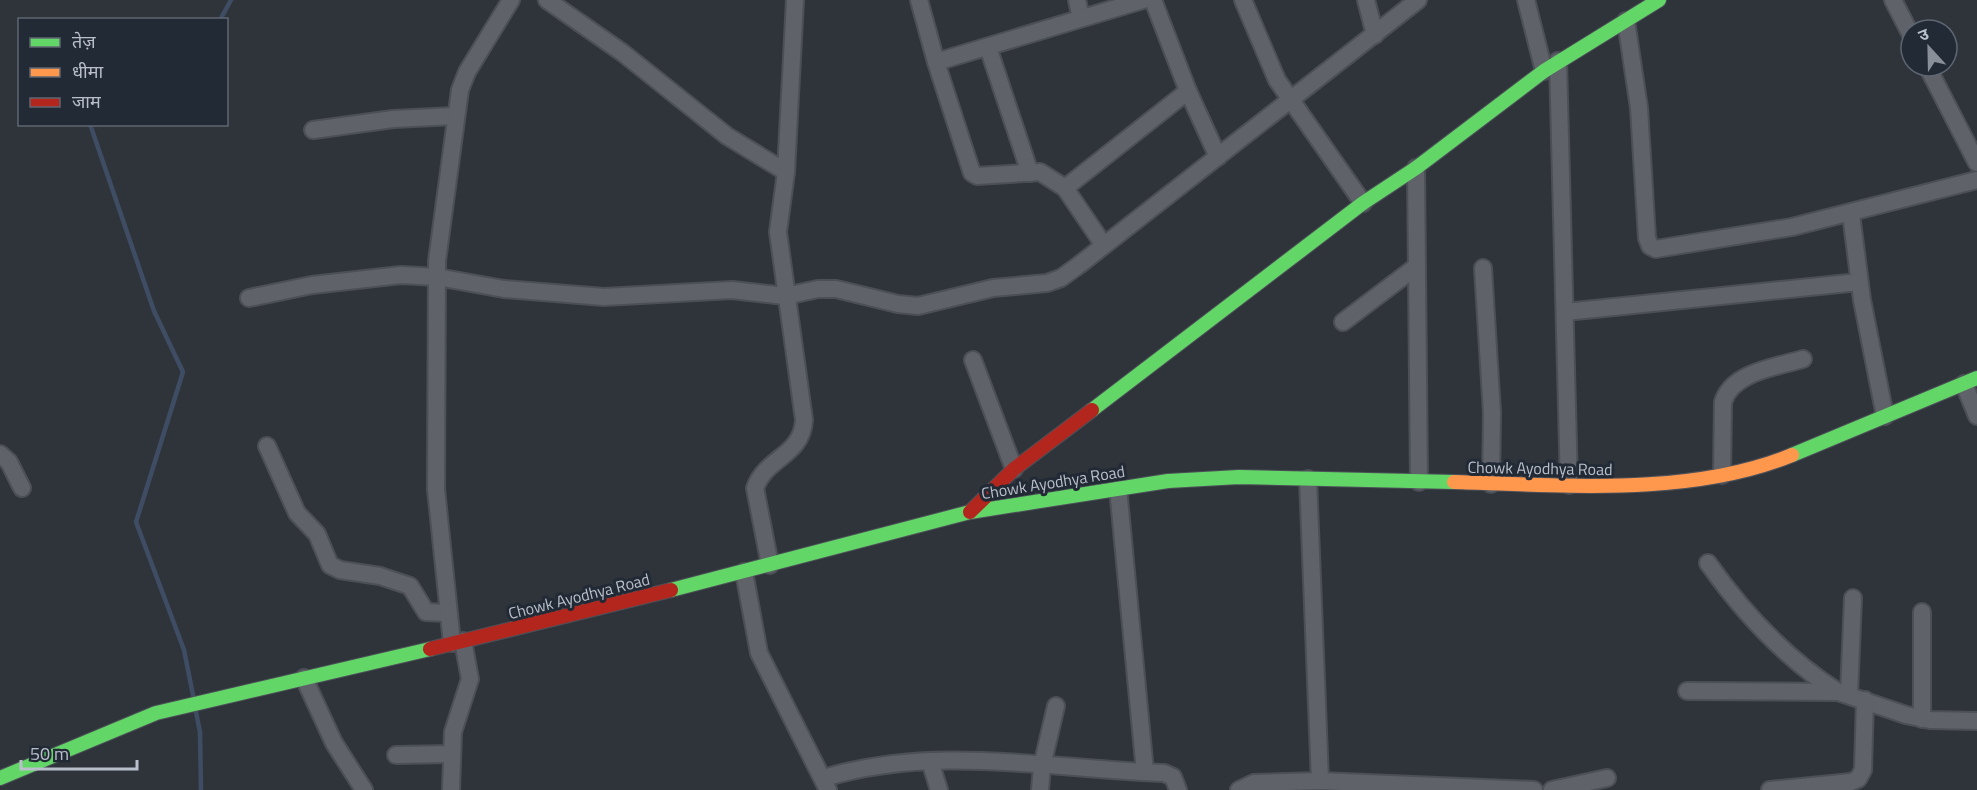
<svg xmlns="http://www.w3.org/2000/svg" width="1977" height="790" font-family="'Titillium Web','Noto Sans Devanagari',sans-serif">
<style>
.lines{fill:none;stroke-linecap:round;stroke-linejoin:round}
.stream{stroke:#3f4d64;stroke-width:4.5}
.street-casing{stroke:#4c5056;stroke-width:20}
.fast-casing{stroke:#4c5058;stroke-width:16}
.slow-casing{stroke:#4c5058;stroke-width:16}
.jam-casing{stroke:#4c5058;stroke-width:16}
.street{stroke:#5f6269;stroke-width:16}
.fast{stroke:#63d668;stroke-width:14}
.slow{stroke:#ff974d;stroke-width:14}
.jam{stroke:#b3261e;stroke-width:14}
.labels{text-anchor:middle;stroke-width:6;stroke-linejoin:round;paint-order:stroke}
.street-label{font-size:16px;fill:#bac0cb;stroke:#222a36}
</style>
<rect width="100%" height="100%" fill="#2f343b"/>
<g class="lines">
<!-- stream -->
<g class="stream">
<path d="M 220,20 L 231,0"/>
<path d="M 90,124 L 154,311 L 183,372 L 136,522 L 184,650 L 193,695"/>
<path d="M 196,712 L 200,732 L 201,790"/>
</g>
<defs>
<g id="street">
<path d="M 547,0 L 623,53 L 727,136 L 786,172"/>
<path d="M 919,0 L 936,62 L 972,173 L 977,176 L 1040,172 L 1065,188 L 1103,244"/>
<path d="M 1077,0 L 1081,18"/>
<path d="M 1243,0 L 1277,80 L 1363,203"/>
<path d="M 1366,0 L 1375,35"/>
<path d="M 1526,0 L 1544,71"/>
<path d="M 1893,0 L 1911,35"/>
<path d="M 1626,21 L 1639,108 L 1647,238 L 1650,246 L 1656,249 L 1792,227 L 1977,180"/>
<path d="M 988,47 L 1030,173"/>
<path d="M 1558,61 L 1569,485"/>
<path d="M 936,62 L 1143,0"/>
<path d="M 1927,66 L 1977,163"/>
<path d="M 1188,91 L 1218,157"/>
<path d="M 313,130 L 393,119 L 455,116"/>
<path d="M 1416,168 L 1419,482"/>
<path d="M 1065,188 L 1188,91 L 1153,0"/>
<path d="M 1851,214 L 1862,300 L 1885,416"/>
<path d="M 1483,268 L 1492,413 L 1491,484"/>
<path d="M 249,298 L 312,285 L 401,275 L 437,277 L 504,289 L 604,297 L 732,290 L 785,296 L 818,289 L 836,289 L 898,304 L 918,306 L 993,288 L 1047,283 L 1061,278 L 1079,265 L 1418,0"/>
<path d="M 1565,312 L 1859,282"/>
<path d="M 1343,322 L 1417,266"/>
<path d="M 973,360 L 1014,469"/>
<path d="M 1964,384 L 1977,416"/>
<path d="M 267,446 L 297,513 L 317,534 L 330,565 L 340,570 L 380,576 L 410,586 L 426,612 L 448,613"/>
<path d="M 0,454 L 9,462 L 22,488"/>
<path d="M 1722,475 L 1723,402 C 1732,372 1776,367 1803,359"/>
<path d="M 1308,479 L 1320,781"/>
<path d="M 1118,488 L 1145,772"/>
<path d="M 1708,563 C 1744,614 1785,658 1838,692"/>
<path d="M 770,565 L 755,488 C 766,457 802,456 804,420 L 778,232 L 786,172 L 795,0"/>
<path d="M 744,572 L 759,653 L 828,790"/>
<path d="M 452,643 L 436,489 L 437,261 L 460,90 L 467,72 L 511,0"/>
<path d="M 304,678 L 334,743 L 364,790"/>
<path d="M 1687,691 L 1838,692 L 1906,715 L 1930,720 L 1977,721"/>
<path d="M 1849,695 L 1853,598"/>
<path d="M 1922,719 L 1922,612"/>
<path d="M 396,755 L 451,754"/>
<path d="M 930,761 L 939,790"/>
<path d="M 824,778 C 935,744 1051,769 1164,773 L 1173,777 L 1178,790"/>
<path d="M 451,790 L 453,732 L 470,679 L 463,641"/>
<path d="M 1040,790 L 1042,766 L 1056,706"/>
<path d="M 1239,790 L 1254,783 L 1320,781 L 1534,790"/>
<path d="M 1552,790 L 1607,778"/>
<path d="M 1770,790 L 1851,782 L 1858,779 L 1863,770 L 1865,700"/>
</g>
<g id="fast">
<path d="M 1092,410 L 1363,203 L 1416,168 L 1544,71 L 1659,0"/>
<path d="M 1792,455 L 1977,378"/>
<path d="M 671,590 L 970,512 L 1168,481 L 1239,477 L 1454,482"/>
<path d="M 0,778 L 156,713 L 430,649"/>
</g>
<path id="slow" d="M 1454,482 C 1562,485 1690,497 1792,455"/>
<g id="jam">
<path d="M 970,512 L 1014,469 L 1092,410"/>
<path d="M 430,649 L 671,590"/>
</g>
</defs>
<!-- street casing -->
<use href="#street" class="street-casing"/>
<!-- fast casing -->
<use href="#fast" class="fast-casing"/>
<!-- slow casing -->
<use href="#slow" class="slow-casing"/>
<!-- jam casing -->
<use href="#jam" class="jam-casing"/>
<!-- street -->
<use href="#street" class="street"/>
<!-- fast -->
<use href="#fast" class="fast"/>
<!-- slow -->
<use href="#slow" class="slow"/>
<!-- jam -->
<use href="#jam" class="jam"/>
</g>
<g class="labels">
<!-- street labels -->
<g class="street-label">
<text transform="translate(1540 468) rotate(1)" y="6">Chowk Ayodhya Road</text>
<text transform="translate(1053 482) rotate(-9)" y="6">Chowk Ayodhya Road</text>
<text transform="translate(579 596) rotate(-14)" y="6">Chowk Ayodhya Road</text>
</g>
</g>
<!-- legend -->
<rect x="18" y="18" width="210" height="108" fill="#222a36" stroke="#5f6672" stroke-width="1.5"/>
<rect x="30" y="38" width="30" height="9" fill="#63d668" stroke="#5f6672" stroke-width="1.5"/>
<text x="72" y="48" font-size="18" fill="#bac0cb">तेज़</text>
<rect x="30" y="68" width="30" height="9" fill="#ff974d" stroke="#5f6672" stroke-width="1.5"/>
<text x="72" y="78" font-size="18" fill="#bac0cb">धीमा</text>
<rect x="30" y="98" width="30" height="9" fill="#b3261e" stroke="#5f6672" stroke-width="1.5"/>
<text x="72" y="108" font-size="18" fill="#bac0cb">जाम</text>
<!-- north arrow -->
<g transform="translate(1929 48) rotate(338)"><circle r="28" fill="#222a36" stroke="#5f6672" stroke-width="1.5"/>
<path d="M0-4.5L10 22L0 15L-10 22Z" fill="#898f99"/>
<text y="-9" font-size="16" font-weight="bold" text-anchor="middle" fill="#bac0cb">उ</text>
</g>
<!-- scale -->
<path d="M21 760v9h116v-9" fill="none" stroke="#bac0cb" stroke-width="3"/>
<text x="30" y="760" font-size="18" fill="#bac0cb" stroke="#222a36" stroke-width="4.5" paint-order="stroke">50 m</text>
</svg>
